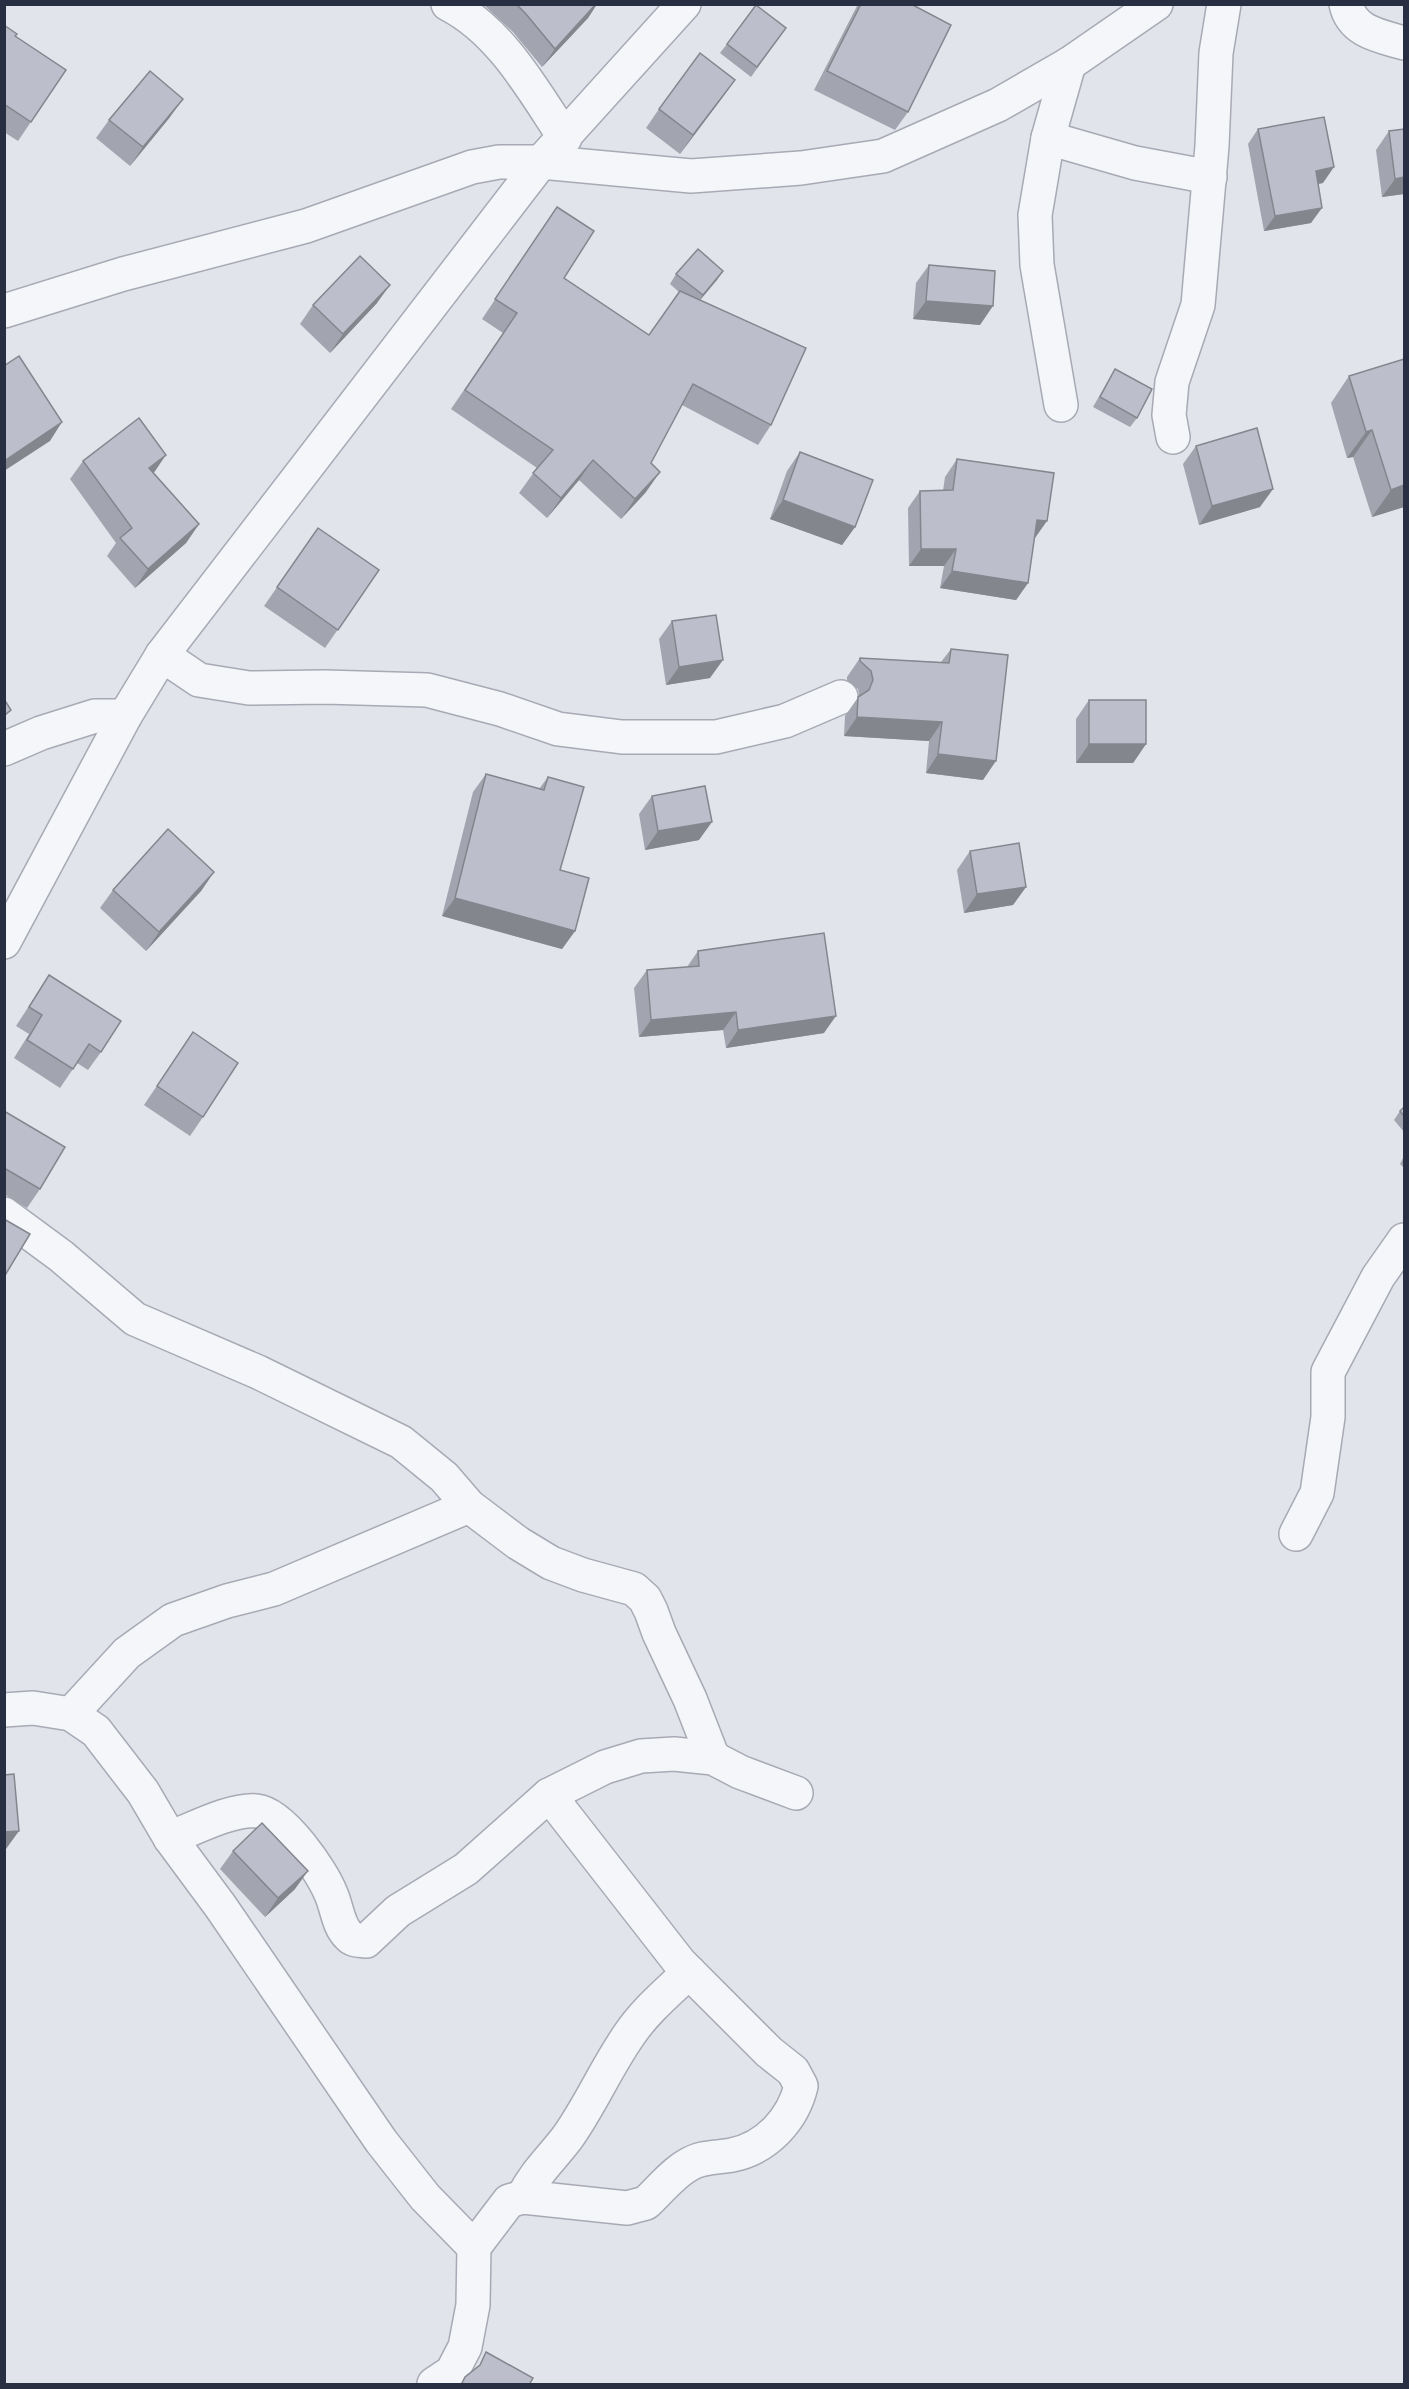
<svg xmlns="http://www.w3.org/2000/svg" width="1409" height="2389" font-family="'Sofia Sans Condensed',sans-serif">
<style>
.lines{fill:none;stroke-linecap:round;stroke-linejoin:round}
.minor-casing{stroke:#a7aab5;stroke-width:36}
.minor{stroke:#f5f6f9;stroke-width:33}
.wall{fill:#a2a4af}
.shaded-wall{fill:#84868e}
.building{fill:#bcbfcb;stroke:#84868e;stroke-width:1.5}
</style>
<rect width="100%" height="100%" fill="#e2e4eb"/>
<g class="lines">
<defs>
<g id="minor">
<path d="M 448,4 C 501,31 533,90 565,138"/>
<path d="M 1346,4 C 1352,32 1380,36 1404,43"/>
<path d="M 1048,138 L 1135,163 L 1210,177"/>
<path d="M 4,311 L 123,274 L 306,226 L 472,167 L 499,162 L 541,162 L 691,176 L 801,168 L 883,156 L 998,105 L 1069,64 L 1156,4"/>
<path d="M 1061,405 L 1037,265 L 1035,215 L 1048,138 L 1069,64"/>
<path d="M 1173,437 L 1169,415 L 1172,382 L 1198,305 L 1212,146 L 1216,53 L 1224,4"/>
<path d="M 162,655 L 199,680 L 249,688 L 325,687 L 427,690 L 500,709 L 558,729 L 622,737 L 716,737 L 785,721 L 841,697"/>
<path d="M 4,749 L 41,733 L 95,716 L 125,716"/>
<path d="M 4,942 L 125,716 L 162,655 L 541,162 L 684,4"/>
<path d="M 4,1214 L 61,1256 L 135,1319 L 258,1372 L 401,1442 L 444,1477 L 469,1506 L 518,1543 L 551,1563 L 583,1575 L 634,1589 L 645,1599 L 651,1611 L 659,1633 L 690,1699 L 713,1758"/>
<path d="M 1296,1534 L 1317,1493 L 1328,1417 L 1328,1372 L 1378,1277 L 1404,1240"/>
<path d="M 4,1710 L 33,1708 L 71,1714 L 96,1731 L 143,1792 L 170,1838 L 221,1907 L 381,2141 L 425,2197 L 474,2247"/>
<path d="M 71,1714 L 127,1653 L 173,1620 L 227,1601 L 274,1589 L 469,1506"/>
<path d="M 170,1838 C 193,1829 233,1808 257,1811 C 283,1814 322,1871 331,1894 C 337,1907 338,1926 349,1936 C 353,1941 360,1940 366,1941 L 398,1911 L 466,1869 L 549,1795 L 605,1767 L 641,1756 L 674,1754 L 713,1758 L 740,1772 L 796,1793"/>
<path d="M 523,2197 C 535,2173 551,2159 567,2138 C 590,2106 606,2068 629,2035 C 645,2011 668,1992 689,1972"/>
<path d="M 434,2384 L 452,2372 L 465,2347 L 473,2305 L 474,2247 L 509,2201 L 523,2197 L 627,2208 L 646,2203 C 659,2191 672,2174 688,2165 C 702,2156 717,2158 732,2155 C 767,2148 793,2119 801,2086 L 793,2071 L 769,2052 L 680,1963 L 549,1795"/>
</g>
</defs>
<!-- minor casing -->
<use href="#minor" class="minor-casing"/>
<!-- minor -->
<use href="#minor" class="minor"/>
</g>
<!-- wall -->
<g class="wall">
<path d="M 483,4 L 597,4 L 588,18 L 542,67 L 513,32 Z"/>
<path d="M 858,4 L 911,4 L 908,112 L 895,130 L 814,90 Z"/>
<path d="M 4,25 L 15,36 L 66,70 L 18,141 L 4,132 Z"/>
<path d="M 786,28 L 751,77 L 720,53 L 727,44 Z"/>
<path d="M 722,98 L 680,154 L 646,128 L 659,109 Z"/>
<path d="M 170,117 L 130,166 L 96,138 L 109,120 Z"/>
<path d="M 1258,129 L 1323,183 L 1318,184 L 1311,223 L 1264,231 L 1248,144 Z"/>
<path d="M 1404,129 L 1404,194 L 1382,197 L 1376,150 L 1389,131 Z"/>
<path d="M 557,207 L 564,278 L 649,335 L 679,292 L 670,284 L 676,274 L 723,271 L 700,300 L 771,425 L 758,445 L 682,405 L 651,463 L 646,492 L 621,519 L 579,480 L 547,518 L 519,493 L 537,468 L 451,409 L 503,333 L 482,319 Z"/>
<path d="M 929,265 L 980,325 L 913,319 L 916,283 Z"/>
<path d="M 377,303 L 330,353 L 300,324 L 313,305 Z"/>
<path d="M 1115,369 L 1137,418 L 1130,427 L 1093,407 L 1109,379 Z"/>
<path d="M 1349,376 L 1404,507 L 1372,517 L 1353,457 L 1347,458 L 1331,403 Z"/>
<path d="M 1196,446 L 1260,507 L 1199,525 L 1183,464 Z"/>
<path d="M 800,452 L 855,527 L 842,545 L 770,519 L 787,471 Z"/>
<path d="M 957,459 L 1035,538 L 1034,538 L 1028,583 L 1016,600 L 940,588 L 944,566 L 909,566 L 908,508 L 920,491 L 943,491 L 945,477 Z"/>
<path d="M 83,461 L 154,473 L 199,524 L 186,543 L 135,588 L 107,556 L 116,543 L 70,479 Z"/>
<path d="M 318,528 L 379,570 L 325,648 L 264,606 Z"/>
<path d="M 672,621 L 710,678 L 666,685 L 659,639 Z"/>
<path d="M 951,649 L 983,780 L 926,773 L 929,741 L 844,736 L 845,716 L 859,696 L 858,689 L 847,680 L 847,677 L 860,658 L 941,662 Z"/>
<path d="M 1089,700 L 1146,744 L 1133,763 L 1076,763 L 1076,719 Z"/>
<path d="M 486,774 L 539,789 L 548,777 L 560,870 L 575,931 L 562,949 L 442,916 L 473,792 Z"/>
<path d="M 652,796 L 699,840 L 645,850 L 639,814 Z"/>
<path d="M 970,851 L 1026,887 L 1013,905 L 964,913 L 957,870 Z"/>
<path d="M 214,872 L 201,891 L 146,951 L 100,908 L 113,890 Z"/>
<path d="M 698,951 L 824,1033 L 726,1048 L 723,1030 L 639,1037 L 634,988 L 647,970 L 687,967 Z"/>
<path d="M 49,975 L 101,1052 L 88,1070 L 77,1063 L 60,1088 L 14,1058 L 29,1034 L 16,1026 Z"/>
<path d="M 193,1032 L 203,1117 L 190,1136 L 144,1105 Z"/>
<path d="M 1404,1107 L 1404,1132 L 1394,1120 L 1400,1111 Z"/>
<path d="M 4,1111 L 40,1189 L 27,1208 L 4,1194 Z"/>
<path d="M 1404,1156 L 1404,1168 L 1400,1164 Z"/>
<path d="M 233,1851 L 295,1889 L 265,1917 L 220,1869 Z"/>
</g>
<!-- shaded-wall -->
<g class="shaded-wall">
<path d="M 596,4 L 597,4 L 588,18 L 542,67 L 555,49 Z"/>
<path d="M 735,80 L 722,98 L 680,154 L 693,135 Z"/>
<path d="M 183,99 L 170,117 L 130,166 L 143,147 Z"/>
<path d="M 1334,167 L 1323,183 L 1305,186 L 1316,171 Z"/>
<path d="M 1404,177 L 1404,194 L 1382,197 L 1395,179 Z"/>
<path d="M 1322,208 L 1311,223 L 1264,231 L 1275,216 Z"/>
<path d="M 723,271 L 717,280 L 696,305 L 703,295 Z"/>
<path d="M 390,285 L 377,303 L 330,353 L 343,334 Z"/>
<path d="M 926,301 L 993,306 L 980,325 L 913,319 Z"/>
<path d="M 62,422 L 50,441 L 4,471 L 4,461 Z"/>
<path d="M 1372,430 L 1353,457 L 1347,458 L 1366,432 Z"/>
<path d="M 166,455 L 153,474 L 149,468 Z"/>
<path d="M 593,460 L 579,480 L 547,518 L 561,498 Z"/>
<path d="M 660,472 L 646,492 L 621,519 L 635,499 Z"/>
<path d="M 1404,485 L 1404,507 L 1372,517 L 1391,490 Z"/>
<path d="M 1273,489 L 1260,507 L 1199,525 L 1212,506 Z"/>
<path d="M 783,500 L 855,527 L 842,545 L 770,519 Z"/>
<path d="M 1037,520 L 1047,521 L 1035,538 L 1025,537 Z"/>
<path d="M 199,524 L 186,543 L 135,588 L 148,569 Z"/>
<path d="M 921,549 L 956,549 L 944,566 L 909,566 Z"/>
<path d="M 952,571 L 1028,583 L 1016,600 L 940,588 Z"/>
<path d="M 723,660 L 710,678 L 666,685 L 679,667 Z"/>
<path d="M 857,717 L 942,722 L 929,741 L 844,736 Z"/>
<path d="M 1089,744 L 1146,744 L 1133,763 L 1076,763 Z"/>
<path d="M 938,754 L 996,761 L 983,780 L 926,773 Z"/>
<path d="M 712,822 L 699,840 L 645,850 L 658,831 Z"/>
<path d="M 214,872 L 201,891 L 146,951 L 159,932 Z"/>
<path d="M 1026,887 L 1013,905 L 964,913 L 977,894 Z"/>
<path d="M 455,898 L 575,931 L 562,949 L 442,916 Z"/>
<path d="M 736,1012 L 723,1030 L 639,1037 L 651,1020 Z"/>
<path d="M 836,1016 L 824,1033 L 726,1048 L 738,1030 Z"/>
<path d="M 19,1831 L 6,1849 L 4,1850 L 4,1832 Z"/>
<path d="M 308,1871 L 295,1889 L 265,1917 L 278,1898 Z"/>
</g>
<!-- building -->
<g class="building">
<path d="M 516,4 L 596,4 L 555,49 L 526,14 Z"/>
<path d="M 861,4 L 911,4 L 951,25 L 908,112 L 827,71 Z"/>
<path d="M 756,5 L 786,28 L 757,67 L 727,44 Z"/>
<path d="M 4,25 L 17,34 L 15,36 L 66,70 L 31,122 L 4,104 Z"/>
<path d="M 700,53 L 735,80 L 693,135 L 659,109 Z"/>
<path d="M 150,71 L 183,99 L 143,147 L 109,120 Z"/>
<path d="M 1324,117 L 1334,167 L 1316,171 L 1322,208 L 1275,216 L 1258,129 Z"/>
<path d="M 1404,129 L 1404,177 L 1395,179 L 1389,131 Z"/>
<path d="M 557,207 L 594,231 L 564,278 L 649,335 L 680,291 L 806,348 L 771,425 L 693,384 L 651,463 L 660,472 L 635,499 L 593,460 L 561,498 L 533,473 L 553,450 L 465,390 L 517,313 L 495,299 Z"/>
<path d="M 698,249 L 723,271 L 703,295 L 676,274 Z"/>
<path d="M 360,256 L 390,285 L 343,334 L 313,305 Z"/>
<path d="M 929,265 L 995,271 L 993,306 L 926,301 Z"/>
<path d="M 19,356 L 62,422 L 4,461 L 4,366 Z"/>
<path d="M 1404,359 L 1404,485 L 1391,490 L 1372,430 L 1366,432 L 1349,376 Z"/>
<path d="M 1115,369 L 1152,389 L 1137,418 L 1100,397 Z"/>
<path d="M 139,418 L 166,455 L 149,468 L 199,524 L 148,569 L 120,538 L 132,528 L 83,461 Z"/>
<path d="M 1257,428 L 1273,489 L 1212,506 L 1196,446 Z"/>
<path d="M 800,452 L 873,480 L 855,527 L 783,500 Z"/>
<path d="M 957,459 L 1054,473 L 1047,521 L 1037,520 L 1028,583 L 952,571 L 956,549 L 921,549 L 920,491 L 953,490 Z"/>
<path d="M 318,528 L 379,570 L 338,630 L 277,587 Z"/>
<path d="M 716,615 L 723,660 L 679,667 L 672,621 Z"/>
<path d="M 951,649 L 1008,655 L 996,761 L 938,754 L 942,722 L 857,717 L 858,697 L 869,690 L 873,680 L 871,671 L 860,661 L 860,658 L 949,663 Z"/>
<path d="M 4,699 L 11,710 L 5,715 L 4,717 Z"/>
<rect x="1089" y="700" width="57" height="44"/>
<path d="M 486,774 L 544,790 L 548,777 L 584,787 L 560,870 L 589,878 L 575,931 L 455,898 Z"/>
<path d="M 705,786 L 712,822 L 658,831 L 652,796 Z"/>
<path d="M 168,829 L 214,872 L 159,932 L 113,890 Z"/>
<path d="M 1019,843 L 1026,887 L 977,894 L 970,851 Z"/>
<path d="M 824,933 L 836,1016 L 738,1030 L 736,1012 L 651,1020 L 647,970 L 699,966 L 698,951 Z"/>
<path d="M 49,975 L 121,1021 L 101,1052 L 89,1044 L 73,1069 L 27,1040 L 42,1015 L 29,1007 Z"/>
<path d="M 193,1032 L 238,1063 L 203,1117 L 157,1086 Z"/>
<path d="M 1404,1107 L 1404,1116 L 1400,1111 Z"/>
<path d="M 4,1111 L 65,1147 L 40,1189 L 4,1168 Z"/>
<path d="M 4,1219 L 30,1234 L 4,1277 Z"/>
<path d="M 14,1774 L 19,1831 L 4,1832 L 4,1775 Z"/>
<path d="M 262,1823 L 308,1871 L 278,1898 L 233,1851 Z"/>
<path d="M 486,2352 L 533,2378 L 529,2385 L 461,2385 L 465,2377 L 480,2365 Z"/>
</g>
<!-- border -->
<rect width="1409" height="2389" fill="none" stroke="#292f43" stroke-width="12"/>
</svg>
